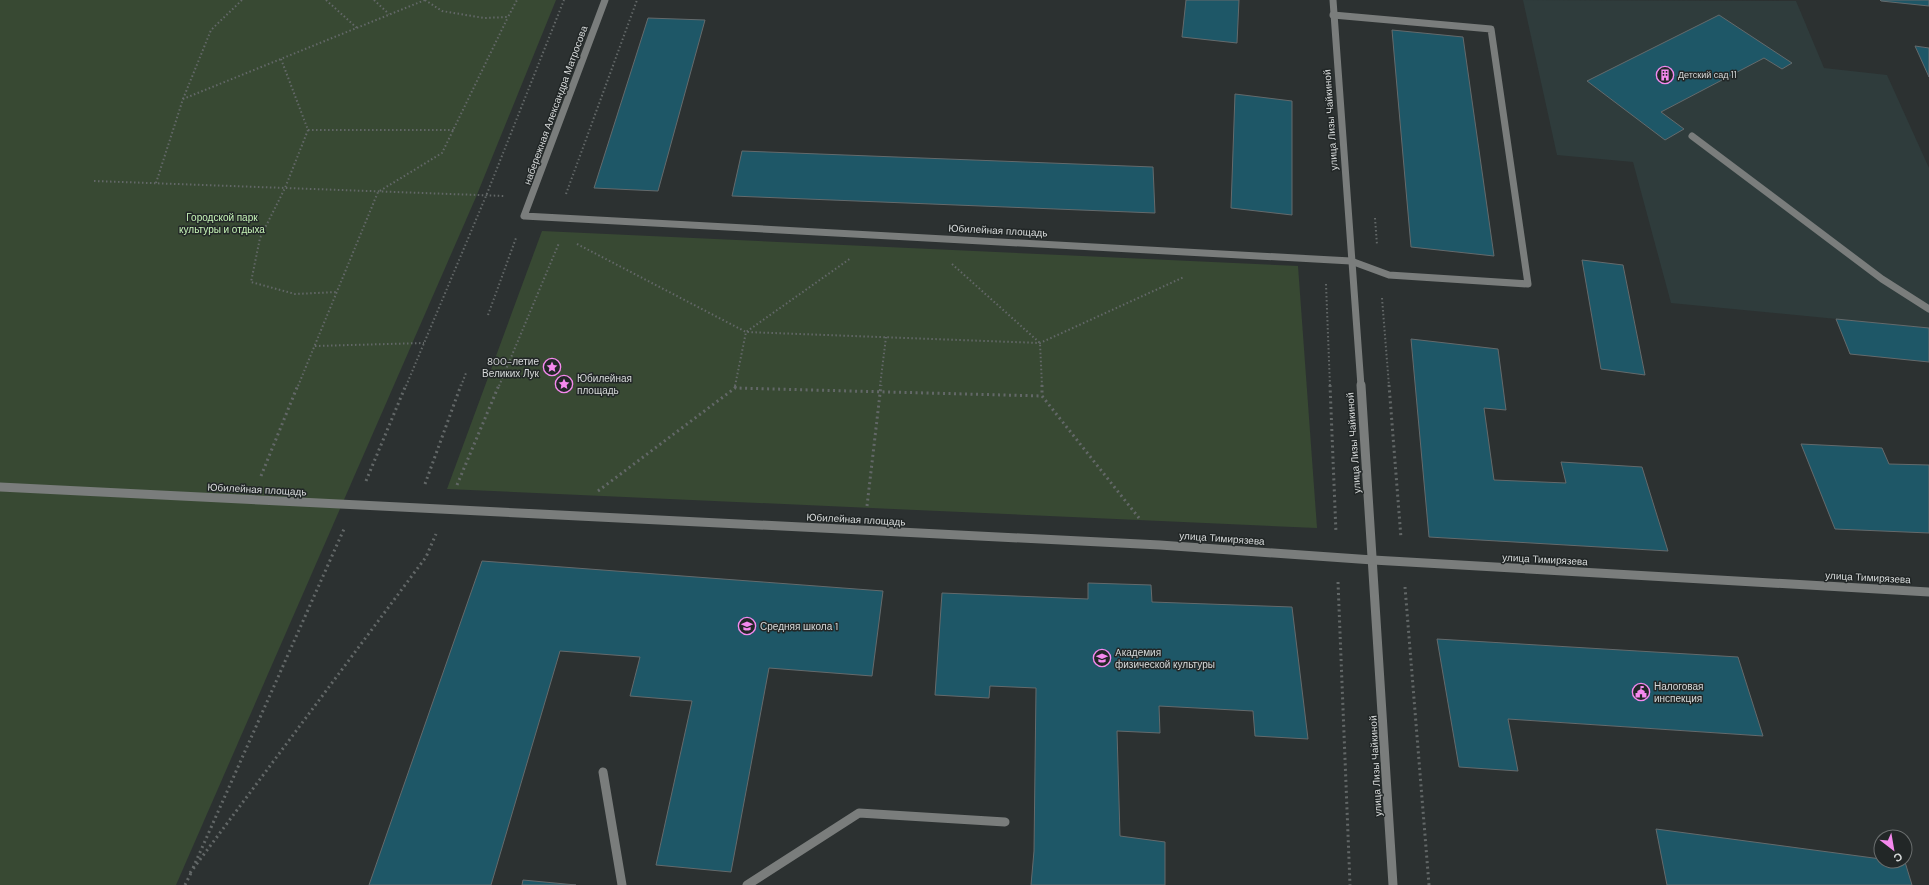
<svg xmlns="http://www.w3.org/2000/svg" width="1929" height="885" font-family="'DM Sans',sans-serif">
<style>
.built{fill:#2f3c3c}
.green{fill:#384933}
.building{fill:#1e5767;stroke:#646a6c}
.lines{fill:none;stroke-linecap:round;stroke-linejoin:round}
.path-far1{stroke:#636868;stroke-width:2;stroke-dasharray:1.5 2.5;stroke-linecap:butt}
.path{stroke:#636868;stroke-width:3;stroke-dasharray:2 3.5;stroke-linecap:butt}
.service-far1{stroke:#7a7d7c;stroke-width:7}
.service{stroke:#7a7d7c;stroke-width:9}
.minor-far1{stroke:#7a7d7c;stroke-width:7}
.minor{stroke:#7a7d7c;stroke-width:9}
.labels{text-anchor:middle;stroke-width:3;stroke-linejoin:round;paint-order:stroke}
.far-poi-label{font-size:9px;fill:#d6d9d9;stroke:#222727;text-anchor:start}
.street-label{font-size:10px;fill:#d6d9d9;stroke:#222727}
.park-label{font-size:10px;fill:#c5f3b6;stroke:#222727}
.poi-label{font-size:10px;fill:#d6d9d9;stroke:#222727;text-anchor:start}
</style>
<rect width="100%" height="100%" fill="#2c3131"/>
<!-- built -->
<path class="built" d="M 1523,0 L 1796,1 L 1824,68 L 1887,75 L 1929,168 L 1929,328 L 1671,303 L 1633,162 L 1557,155 Z"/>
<!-- green -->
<g class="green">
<path d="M 0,0 L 556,0 L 476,197 L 176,885 L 0,885 Z"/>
<path d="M 542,231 L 1298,266 L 1317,528 L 447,489 Z"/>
</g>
<!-- building -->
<g class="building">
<path d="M 1186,0 L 1239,0 L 1237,43 L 1182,37 Z"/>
<path d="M 1880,0 L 1929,0 L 1929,6 L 1881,1 Z"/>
<path d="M 1719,15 L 1792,63 L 1782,69 L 1764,58 L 1661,112 L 1684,129 L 1665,140 L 1587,81 Z"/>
<path d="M 648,18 L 705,20 L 658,191 L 594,188 Z"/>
<path d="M 1392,30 L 1463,37 L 1494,256 L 1411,247 Z"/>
<path d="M 1915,46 L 1929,48 L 1929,77 Z"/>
<path d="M 1235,94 L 1292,101 L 1292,215 L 1231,208 Z"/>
<path d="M 742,151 L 1153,167 L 1155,213 L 732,196 Z"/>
<path d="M 1582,260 L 1623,265 L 1645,375 L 1601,369 Z"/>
<path d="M 1836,319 L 1929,328 L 1929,362 L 1850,354 Z"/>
<path d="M 1411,339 L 1498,349 L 1506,410 L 1484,408 L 1494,480 L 1566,483 L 1561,462 L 1642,467 L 1668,551 L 1429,537 Z"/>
<path d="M 1801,444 L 1882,448 L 1889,464 L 1929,465 L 1929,533 L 1835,529 Z"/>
<path d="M 482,561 L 883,591 L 872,676 L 769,668 L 731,872 L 656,865 L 692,701 L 630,696 L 640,657 L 560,651 L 491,885 L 369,885 Z"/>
<path d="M 1088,583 L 1151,585 L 1152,602 L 1292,607 L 1308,739 L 1255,736 L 1253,711 L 1159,706 L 1160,733 L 1117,731 L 1120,836 L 1165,842 L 1165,885 L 1031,885 L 1034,851 L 1036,688 L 990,686 L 989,698 L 935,695 L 942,593 L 1088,599 Z"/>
<path d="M 1437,639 L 1738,657 L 1763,736 L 1508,719 L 1518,771 L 1459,767 Z"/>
<path d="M 1656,829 L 1881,859 L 1881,861 L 1905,862 L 1912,885 L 1667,885 Z"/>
<path d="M 523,880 L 576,885 L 522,885 Z"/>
</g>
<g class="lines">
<!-- path-far1 -->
<g class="path-far1">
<path d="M 326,0 L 357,28"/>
<path d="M 374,0 L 389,14"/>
<path d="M 425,0 L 442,11 L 484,18 L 508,17 L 517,0"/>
<path d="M 281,59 L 308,130 L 454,130"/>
<path d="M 183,99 L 211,30 L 242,0"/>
<path d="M 308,130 L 285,188 L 260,238 L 251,282 L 295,294 L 337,292"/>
<path d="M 94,181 L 505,196"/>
<path d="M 156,183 L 183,99 L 425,0"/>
<path d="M 566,194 L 637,0"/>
<path d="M 1375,218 L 1377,245"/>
<path d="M 577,244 L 746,332 L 1040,343 L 1184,277"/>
<path d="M 952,264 L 1040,343 L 1042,386"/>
<path d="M 1326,284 L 1330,386"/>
<path d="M 1382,298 L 1389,386"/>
<path d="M 488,315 L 516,238"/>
<path d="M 315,346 L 424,343"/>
<path d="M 298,386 L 378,192 L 442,153 L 508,17"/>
<path d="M 406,386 L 486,196 L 564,0"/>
<path d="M 461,386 L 466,373"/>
<path d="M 499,386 L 559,243"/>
<path d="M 735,386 L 746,332 L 851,258"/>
<path d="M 880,386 L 886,337"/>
</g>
<!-- path -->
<g class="path">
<path d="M 1042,385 L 1042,396 L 1139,518"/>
<path d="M 1330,385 L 1336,533"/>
<path d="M 1389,385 L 1401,538"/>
<path d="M 735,388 L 736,385"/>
<path d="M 261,476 L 298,385"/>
<path d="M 366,481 L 406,385"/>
<path d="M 425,484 L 461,385"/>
<path d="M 457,485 L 499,385"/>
<path d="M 598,491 L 735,388 L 1042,396"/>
<path d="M 867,506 L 881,385"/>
<path d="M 1338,582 L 1350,885"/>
<path d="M 1405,587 L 1429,885"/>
<path d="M 193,868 L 344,529"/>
<path d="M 190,873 L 426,557 L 436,534"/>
<path d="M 185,885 L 191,873"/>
</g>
<!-- service-far1 -->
<g class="service-far1">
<path d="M 1333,15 L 1491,29 L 1528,284 L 1389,275 L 1351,261"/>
<path d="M 1692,136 L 1882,279 L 1929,309"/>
</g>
<!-- service -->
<g class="service">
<path d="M 603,772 L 622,885"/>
<path d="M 747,885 L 859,813 L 1005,822"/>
</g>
<!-- minor-far1 -->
<g class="minor-far1">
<path d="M 605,0 L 524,216 L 1351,261"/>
<path d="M 1333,0 L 1361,386"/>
</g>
<!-- minor -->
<g class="minor">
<path d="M 1361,385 L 1393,885"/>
<path d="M 0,487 L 1160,545 L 1373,560 L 1929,592"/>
</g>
</g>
<!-- icons -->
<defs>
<symbol id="building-ring" viewBox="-11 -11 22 22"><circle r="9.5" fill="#222727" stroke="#f589ee" stroke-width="1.5"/><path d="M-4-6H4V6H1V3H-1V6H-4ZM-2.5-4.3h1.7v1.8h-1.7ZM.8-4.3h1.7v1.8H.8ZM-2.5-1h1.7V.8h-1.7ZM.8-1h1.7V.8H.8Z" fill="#f589ee"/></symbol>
<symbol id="sight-ring" viewBox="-11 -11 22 22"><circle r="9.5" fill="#222727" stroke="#f589ee" stroke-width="1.5"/><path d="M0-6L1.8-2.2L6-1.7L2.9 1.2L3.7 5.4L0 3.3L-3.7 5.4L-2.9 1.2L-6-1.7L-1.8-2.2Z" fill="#f589ee"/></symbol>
<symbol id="school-ring" viewBox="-11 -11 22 22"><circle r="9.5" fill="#222727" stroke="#f589ee" stroke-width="1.5"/><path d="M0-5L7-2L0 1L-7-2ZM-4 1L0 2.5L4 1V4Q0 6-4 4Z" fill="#f589ee"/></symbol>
<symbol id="university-ring" viewBox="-11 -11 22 22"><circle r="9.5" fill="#222727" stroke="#f589ee" stroke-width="1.5"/><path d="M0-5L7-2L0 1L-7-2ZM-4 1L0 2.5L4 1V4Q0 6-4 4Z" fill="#f589ee"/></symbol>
<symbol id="civic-ring" viewBox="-11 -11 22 22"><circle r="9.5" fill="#222727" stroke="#f589ee" stroke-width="1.5"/><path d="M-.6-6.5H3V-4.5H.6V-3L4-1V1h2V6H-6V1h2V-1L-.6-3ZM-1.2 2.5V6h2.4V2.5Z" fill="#f589ee"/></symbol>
</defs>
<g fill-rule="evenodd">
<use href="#building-ring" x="1655" y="65" width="20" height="20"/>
<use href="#sight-ring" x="542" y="357" width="20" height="20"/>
<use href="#sight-ring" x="554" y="374" width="20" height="20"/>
<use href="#school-ring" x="737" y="616" width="20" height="20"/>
<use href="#university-ring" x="1092" y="648" width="20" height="20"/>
<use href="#civic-ring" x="1631" y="682" width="20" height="20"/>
</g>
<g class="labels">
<!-- far-poi labels -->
<g class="far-poi-label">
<text x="1678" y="78">Детский сад 11</text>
</g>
<!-- street labels -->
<g class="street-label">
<text transform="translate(555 105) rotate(-70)" y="4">набережная Александра Матросова</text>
<text transform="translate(1330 120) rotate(-94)" y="4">улица Лизы Чайкиной</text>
<text transform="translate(998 230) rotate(3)" y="4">Юбилейная площадь</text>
<text transform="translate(1353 443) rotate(-94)" y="4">улица Лизы Чайкиной</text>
<text transform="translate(257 489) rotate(3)" y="4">Юбилейная площадь</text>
<text transform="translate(856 519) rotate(3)" y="4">Юбилейная площадь</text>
<text transform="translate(1222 538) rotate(4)" y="4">улица Тимирязева</text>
<text transform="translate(1545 559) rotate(3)" y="4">улица Тимирязева</text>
<text transform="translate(1868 577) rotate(3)" y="4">улица Тимирязева</text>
<text transform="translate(1375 766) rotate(-93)" y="4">улица Лизы Чайкиной</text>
</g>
<!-- park labels -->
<g class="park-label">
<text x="222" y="221">Городской парк<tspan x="222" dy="12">культуры и отдыха</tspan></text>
</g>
<!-- poi labels -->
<g class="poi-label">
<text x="539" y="365" text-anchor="end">800-летие<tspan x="539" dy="12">Великих Лук</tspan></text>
<text x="577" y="382">Юбилейная<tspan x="577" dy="12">площадь</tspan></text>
<text x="760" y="630">Средняя школа 1</text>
<text x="1115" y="656">Aкадемия<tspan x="1115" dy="12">физической культуры</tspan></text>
<text x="1654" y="690">Налоговая<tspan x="1654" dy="12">инспекция</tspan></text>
</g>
</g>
<!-- north arrow -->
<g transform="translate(1893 849) rotate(149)"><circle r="19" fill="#222727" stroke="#6a6e6e"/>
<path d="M0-3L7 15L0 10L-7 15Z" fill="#f589ee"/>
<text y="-6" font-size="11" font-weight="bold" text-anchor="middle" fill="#d6d9d9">С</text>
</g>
</svg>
